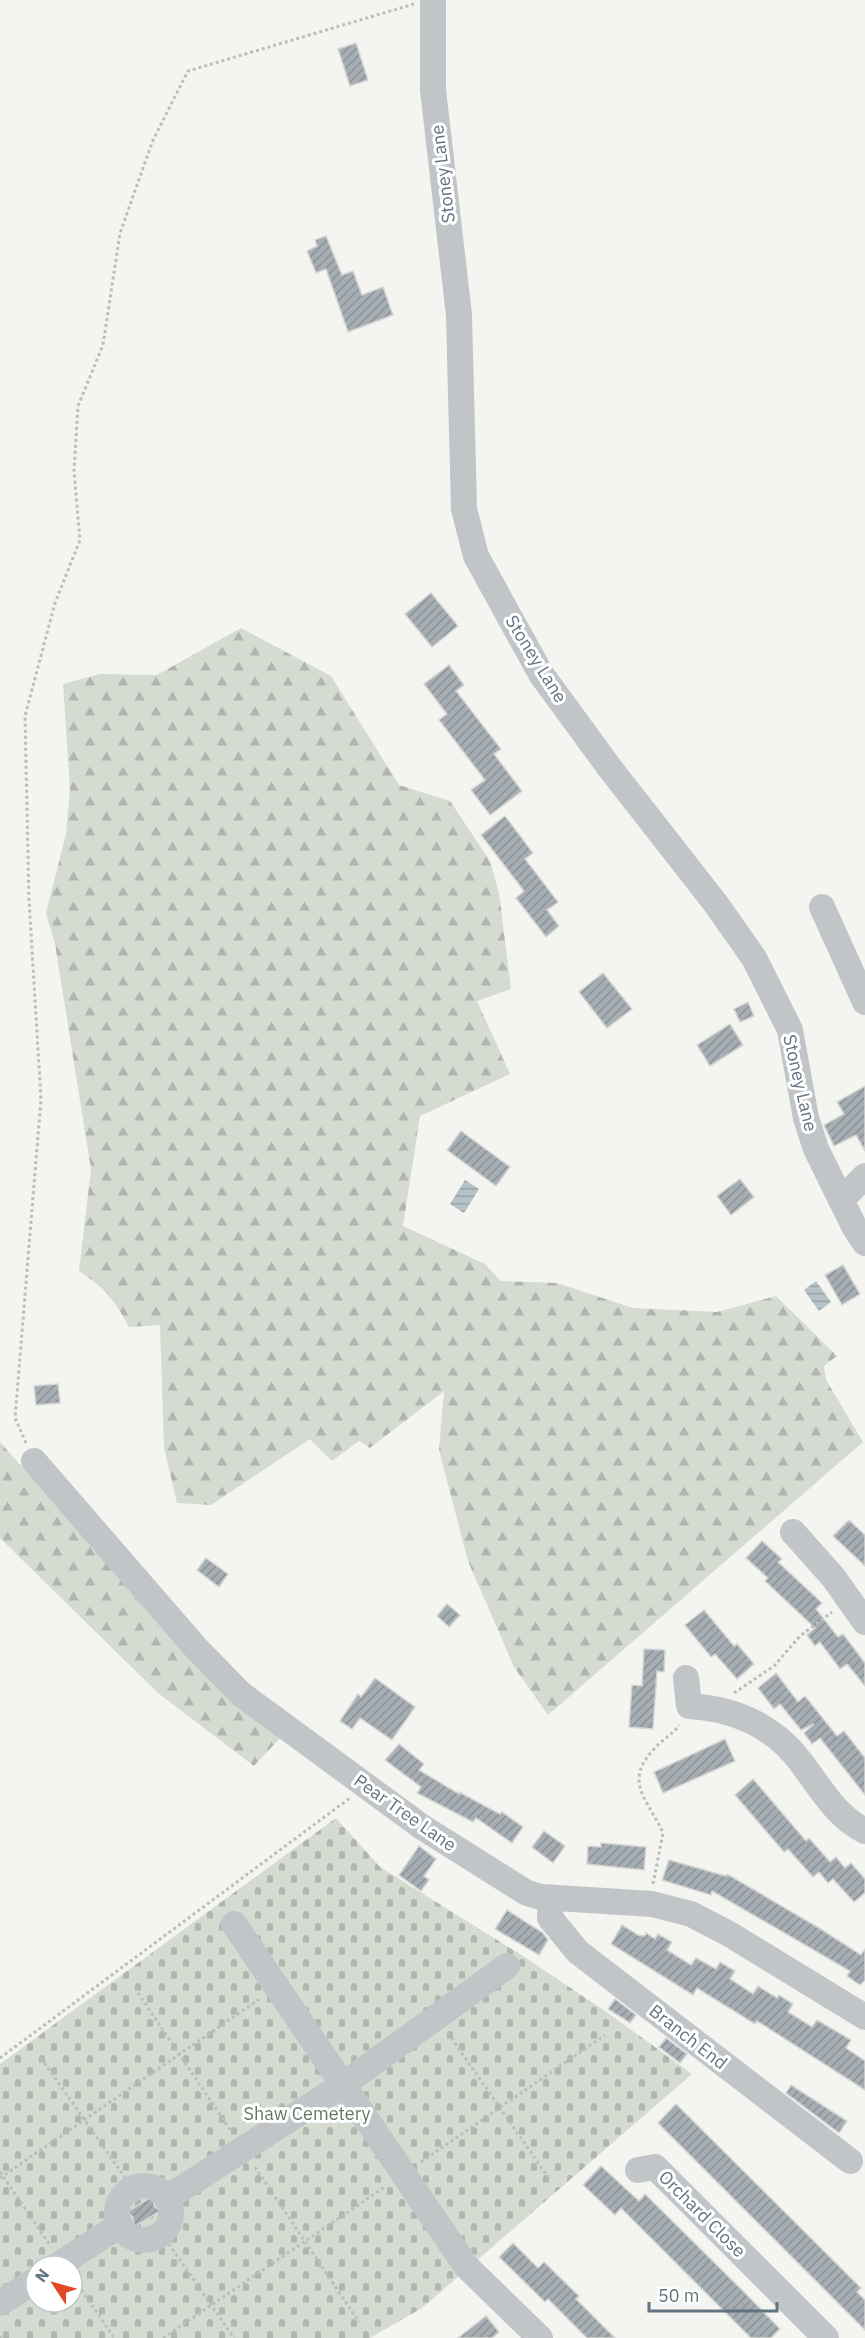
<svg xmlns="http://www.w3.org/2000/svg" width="865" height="2338" font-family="'IBM Plex Sans',sans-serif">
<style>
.forest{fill:url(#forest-firs)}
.cemetery{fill:url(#cemetery-stones);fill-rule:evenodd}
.water{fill:url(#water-rules)}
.building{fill:url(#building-hatch);stroke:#d5d5d3;stroke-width:1.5}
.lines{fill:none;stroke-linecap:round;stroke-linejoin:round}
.path{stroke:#bbbdbf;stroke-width:3;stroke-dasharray:3 3;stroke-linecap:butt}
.minor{stroke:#c1c5c8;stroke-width:26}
.labels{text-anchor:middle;stroke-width:6;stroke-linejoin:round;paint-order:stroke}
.street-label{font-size:18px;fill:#637481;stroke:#fff}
.park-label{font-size:18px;fill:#677862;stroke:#fff}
</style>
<defs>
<pattern id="forest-firs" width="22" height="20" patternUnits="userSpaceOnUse" patternTransform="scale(1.5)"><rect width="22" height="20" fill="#d5dbd1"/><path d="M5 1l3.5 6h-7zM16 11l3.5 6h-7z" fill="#b0b6af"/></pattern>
<pattern id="cemetery-stones" width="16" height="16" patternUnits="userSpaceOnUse" patternTransform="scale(1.5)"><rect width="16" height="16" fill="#d5dbd1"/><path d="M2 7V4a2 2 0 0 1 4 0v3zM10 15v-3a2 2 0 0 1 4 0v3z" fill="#b0b6af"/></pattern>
<pattern id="water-rules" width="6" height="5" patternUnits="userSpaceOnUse" patternTransform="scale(1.5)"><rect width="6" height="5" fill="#b6c2c6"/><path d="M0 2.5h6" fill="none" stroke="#98a2a6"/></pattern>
<pattern id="building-hatch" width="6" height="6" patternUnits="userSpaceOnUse" patternTransform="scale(1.5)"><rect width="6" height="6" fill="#a6aeb3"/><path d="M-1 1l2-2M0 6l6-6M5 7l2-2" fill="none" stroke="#8b9297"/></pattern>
</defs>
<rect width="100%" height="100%" fill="#f4f4f0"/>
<!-- forest -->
<g class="forest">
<path d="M 241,628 L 331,676 L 399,785 L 450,801 L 490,861 L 499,893 L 511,989 L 477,1001 L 510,1074 L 420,1116 L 403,1226 L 485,1264 L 501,1281 L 557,1283 L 633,1308 L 717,1312 L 776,1296 L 837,1356 L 824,1366 L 826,1380 L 863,1442 L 548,1715 L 514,1667 L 468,1561 L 439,1450 L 444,1391 L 370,1448 L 359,1441 L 332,1461 L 310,1439 L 211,1505 L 177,1503 L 164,1448 L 160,1325 L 129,1327 C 114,1299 106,1289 79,1271 L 91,1169 L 55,944 L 46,913 L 66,834 L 70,788 L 63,684 L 100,674 L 157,675 Z"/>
<path d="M 0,1442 L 173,1639 L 283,1735 L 254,1766 L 158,1693 L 0,1538 Z"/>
</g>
<!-- cemetery -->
<path class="cemetery" d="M 336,1818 L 380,1867 L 523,1956 L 608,2013 L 692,2074 L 422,2308 L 370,2338 L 0,2338 L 0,2064 ZM 36,2266 L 72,2266 L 72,2302 L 36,2302 Z"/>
<!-- water -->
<g class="water">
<path d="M 465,1180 L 479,1189 L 464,1213 L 450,1204 Z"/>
<path d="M 816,1281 L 831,1302 L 819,1311 L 804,1290 Z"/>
</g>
<!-- building -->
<g class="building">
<path d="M 356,43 L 368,80 L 350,86 L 338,49 Z"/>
<path d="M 326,236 L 342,275 L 353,271 L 362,295 L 383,287 L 393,315 L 348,332 L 326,269 L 316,273 L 307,251 L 317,246 L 315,240 Z"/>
<path d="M 431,593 L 458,626 L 432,647 L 405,614 Z"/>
<path d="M 449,665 L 464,685 L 456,691 L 501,749 L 494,754 L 522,791 L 490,815 L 471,790 L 485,780 L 439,720 L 447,714 L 424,684 Z"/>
<path d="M 505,816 L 533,853 L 525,859 L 558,902 L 547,910 L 559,926 L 546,937 L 516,898 L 524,891 L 481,835 Z"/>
<path d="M 603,973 L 632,1009 L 607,1028 L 579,992 Z"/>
<path d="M 748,1002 L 754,1016 L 740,1022 L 734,1009 Z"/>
<path d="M 730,1024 L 743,1045 L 710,1066 L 697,1045 Z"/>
<path d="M 865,1086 L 865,1151 L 856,1135 L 834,1146 L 824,1125 L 844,1114 L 837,1102 Z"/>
<path d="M 461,1131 L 510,1167 L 496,1186 L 447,1150 Z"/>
<path d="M 740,1179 L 754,1197 L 731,1215 L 717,1196 Z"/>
<path d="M 843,1265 L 860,1294 L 842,1305 L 825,1275 Z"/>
<path d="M 58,1384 L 60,1403 L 36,1405 L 34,1386 Z"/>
<path d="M 849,1520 L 865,1535 L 865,1566 L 833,1536 Z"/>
<path d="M 762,1541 L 782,1559 L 778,1562 L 822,1603 L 816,1609 L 838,1637 L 843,1634 L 865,1663 L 865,1686 L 847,1664 L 840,1669 L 820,1642 L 815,1646 L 807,1635 L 815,1628 L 765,1581 L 768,1578 L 746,1558 Z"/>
<path d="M 206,1558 L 228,1574 L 219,1587 L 197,1570 Z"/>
<path d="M 447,1604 L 460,1615 L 449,1627 L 437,1616 Z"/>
<path d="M 704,1610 L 734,1646 L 737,1644 L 754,1664 L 737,1679 L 715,1654 L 711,1657 L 685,1625 Z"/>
<path d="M 644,1649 L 665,1650 L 664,1672 L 657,1671 L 653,1729 L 629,1727 L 632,1685 L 642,1686 Z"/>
<path d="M 776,1673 L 798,1702 L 805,1696 L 837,1736 L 844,1731 L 865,1758 L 865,1795 L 820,1738 L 812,1744 L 804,1733 L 814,1724 L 801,1730 L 780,1704 L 774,1709 L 758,1688 Z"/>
<path d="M 375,1678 L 415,1707 L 392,1740 L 360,1718 L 352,1729 L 340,1721 L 358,1694 L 361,1697 Z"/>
<path d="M 725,1739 L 735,1761 L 663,1793 L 654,1772 Z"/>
<path d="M 399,1744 L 424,1764 L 419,1770 L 459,1794 L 459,1792 L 500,1814 L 502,1812 L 523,1827 L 512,1843 L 476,1818 L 473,1822 L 417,1793 L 421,1787 L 385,1760 Z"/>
<path d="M 753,1779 L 806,1841 L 809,1838 L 830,1862 L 836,1857 L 845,1868 L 851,1863 L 865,1879 L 865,1893 L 854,1902 L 833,1879 L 828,1883 L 819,1872 L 813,1877 L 788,1849 L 784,1852 L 735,1795 Z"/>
<path d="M 544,1831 L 565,1846 L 553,1863 L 532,1847 Z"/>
<path d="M 601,1843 L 646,1847 L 644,1870 L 587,1864 L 588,1846 L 601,1847 Z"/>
<path d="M 419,1846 L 436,1859 L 424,1876 L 429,1880 L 421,1891 L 399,1875 Z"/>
<path d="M 669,1860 L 726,1876 L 727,1874 L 819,1928 L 861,1955 L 865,1949 L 865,1980 L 860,1985 L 847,1976 L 850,1971 L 712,1891 L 711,1895 L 662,1880 Z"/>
<path d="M 507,1910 L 543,1933 L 548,1940 L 539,1955 L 495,1929 Z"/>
<path d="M 622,1925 L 638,1935 L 645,1936 L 646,1933 L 655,1939 L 658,1934 L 672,1942 L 667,1950 L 691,1965 L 696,1958 L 716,1969 L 720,1962 L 735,1971 L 730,1979 L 753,1994 L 758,1986 L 777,1998 L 779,1995 L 793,2004 L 788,2012 L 801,2020 L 812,2027 L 817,2020 L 851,2040 L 846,2048 L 865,2061 L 865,2090 L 757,2021 L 755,2024 L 697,1988 L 693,1995 L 611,1944 Z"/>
<path d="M 615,1999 L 636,2015 L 630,2023 L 608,2009 Z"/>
<path d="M 666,2038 L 687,2054 L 680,2063 L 659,2047 Z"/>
<path d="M 791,2085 L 847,2121 L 839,2133 L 786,2093 Z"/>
<path d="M 676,2104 L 861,2288 L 857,2292 L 865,2300 L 865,2330 L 658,2123 Z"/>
<path d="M 601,2166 L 639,2201 L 645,2194 L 746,2294 L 780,2329 L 771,2338 L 751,2338 L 621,2208 L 615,2215 L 583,2185 Z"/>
<path d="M 153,2196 L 154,2206 L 160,2211 L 134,2227 L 133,2217 L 127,2212 Z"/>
<path d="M 513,2243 L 538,2268 L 544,2262 L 579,2296 L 576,2299 L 615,2338 L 587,2338 L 548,2299 L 545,2302 L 499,2257 Z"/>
<path d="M 486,2316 L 499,2332 L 492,2338 L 458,2338 Z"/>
</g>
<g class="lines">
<!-- path -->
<g class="path">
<path d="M 26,1443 L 15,1418 L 41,1099 L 29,900 L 25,716 L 55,603 L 80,540 L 74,471 L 78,406 L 103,345 L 120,233 L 153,140 L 188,71 L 414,4"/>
<path d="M 734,1693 L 774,1666 L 800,1636 L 832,1612"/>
<path d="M 653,1884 L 663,1833 C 648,1799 622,1782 655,1748 C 662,1740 673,1734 679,1725"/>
<path d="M 138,1993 L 231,2131"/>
<path d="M 448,2033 L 550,2180"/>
<path d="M 0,2058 L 350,1798"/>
<path d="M 41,2058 L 133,2189"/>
<path d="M 421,2162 L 605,2035"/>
<path d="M 255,2167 L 359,2322"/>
<path d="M 0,2172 L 50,2245"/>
<path d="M 0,2178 L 261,1998"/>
<path d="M 162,2234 L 234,2338"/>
<path d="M 75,2280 L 114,2338"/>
<path d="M 0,2336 L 1,2338"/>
<path d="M 163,2338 L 386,2186"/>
</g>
<!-- minor -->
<g class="minor">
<path d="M 433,0 L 433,90 L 459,315 L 464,509 L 476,556 L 541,674 L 609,767 L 716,904 L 754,958 L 790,1030 L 806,1118 L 816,1149 L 855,1228 L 865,1243"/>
<path d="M 822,907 L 865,1002"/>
<path d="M 841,1200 L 865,1176"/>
<path d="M 34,1461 L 196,1648 L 241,1694 L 422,1827 L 527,1893 L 541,1897 L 652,1904 L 691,1914 L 731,1935 L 865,2017"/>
<path d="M 793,1532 L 833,1577 L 865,1622"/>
<path d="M 686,1678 L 689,1706 C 732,1708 773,1725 800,1761 C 820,1787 835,1816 865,1831"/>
<path d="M 551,1898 L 550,1918 L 578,1952 L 850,2161"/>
<path d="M 234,1924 L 466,2266 L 540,2338"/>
<path d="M 638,2170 L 655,2167 L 826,2338"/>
<circle cx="144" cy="2213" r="27"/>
<path d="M 167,2198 L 344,2084 L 507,1966"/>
<path d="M 57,2266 L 120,2225"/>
<path d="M 0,2303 L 36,2280"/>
</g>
</g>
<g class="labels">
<!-- street labels -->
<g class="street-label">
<text transform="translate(443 174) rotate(-97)" y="6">Stoney Lane</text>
<text transform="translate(536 659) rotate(58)" y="6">Stoney Lane</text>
<text transform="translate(800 1083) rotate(77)" y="6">Stoney Lane</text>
<text transform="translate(405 1813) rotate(35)" y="6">Pear Tree Lane</text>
<text transform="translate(688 2037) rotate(38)" y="6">Branch End</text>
<text transform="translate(702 2214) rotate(45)" y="6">Orchard Close</text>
</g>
<!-- park labels -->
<g class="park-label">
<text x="307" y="2120">Shaw Cemetery</text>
</g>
</g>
<!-- north arrow -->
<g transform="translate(54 2284) rotate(306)"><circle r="28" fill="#ffffff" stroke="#c1c7cd" stroke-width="1.5"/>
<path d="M0-4.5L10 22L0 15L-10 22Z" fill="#e14a22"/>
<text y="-9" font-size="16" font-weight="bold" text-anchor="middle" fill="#637481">N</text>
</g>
<!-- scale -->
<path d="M649 2302v9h128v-9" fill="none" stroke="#637481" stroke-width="3"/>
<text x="658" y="2302" font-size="18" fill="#637481" stroke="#ffffff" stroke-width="4.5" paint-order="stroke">50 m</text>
</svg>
